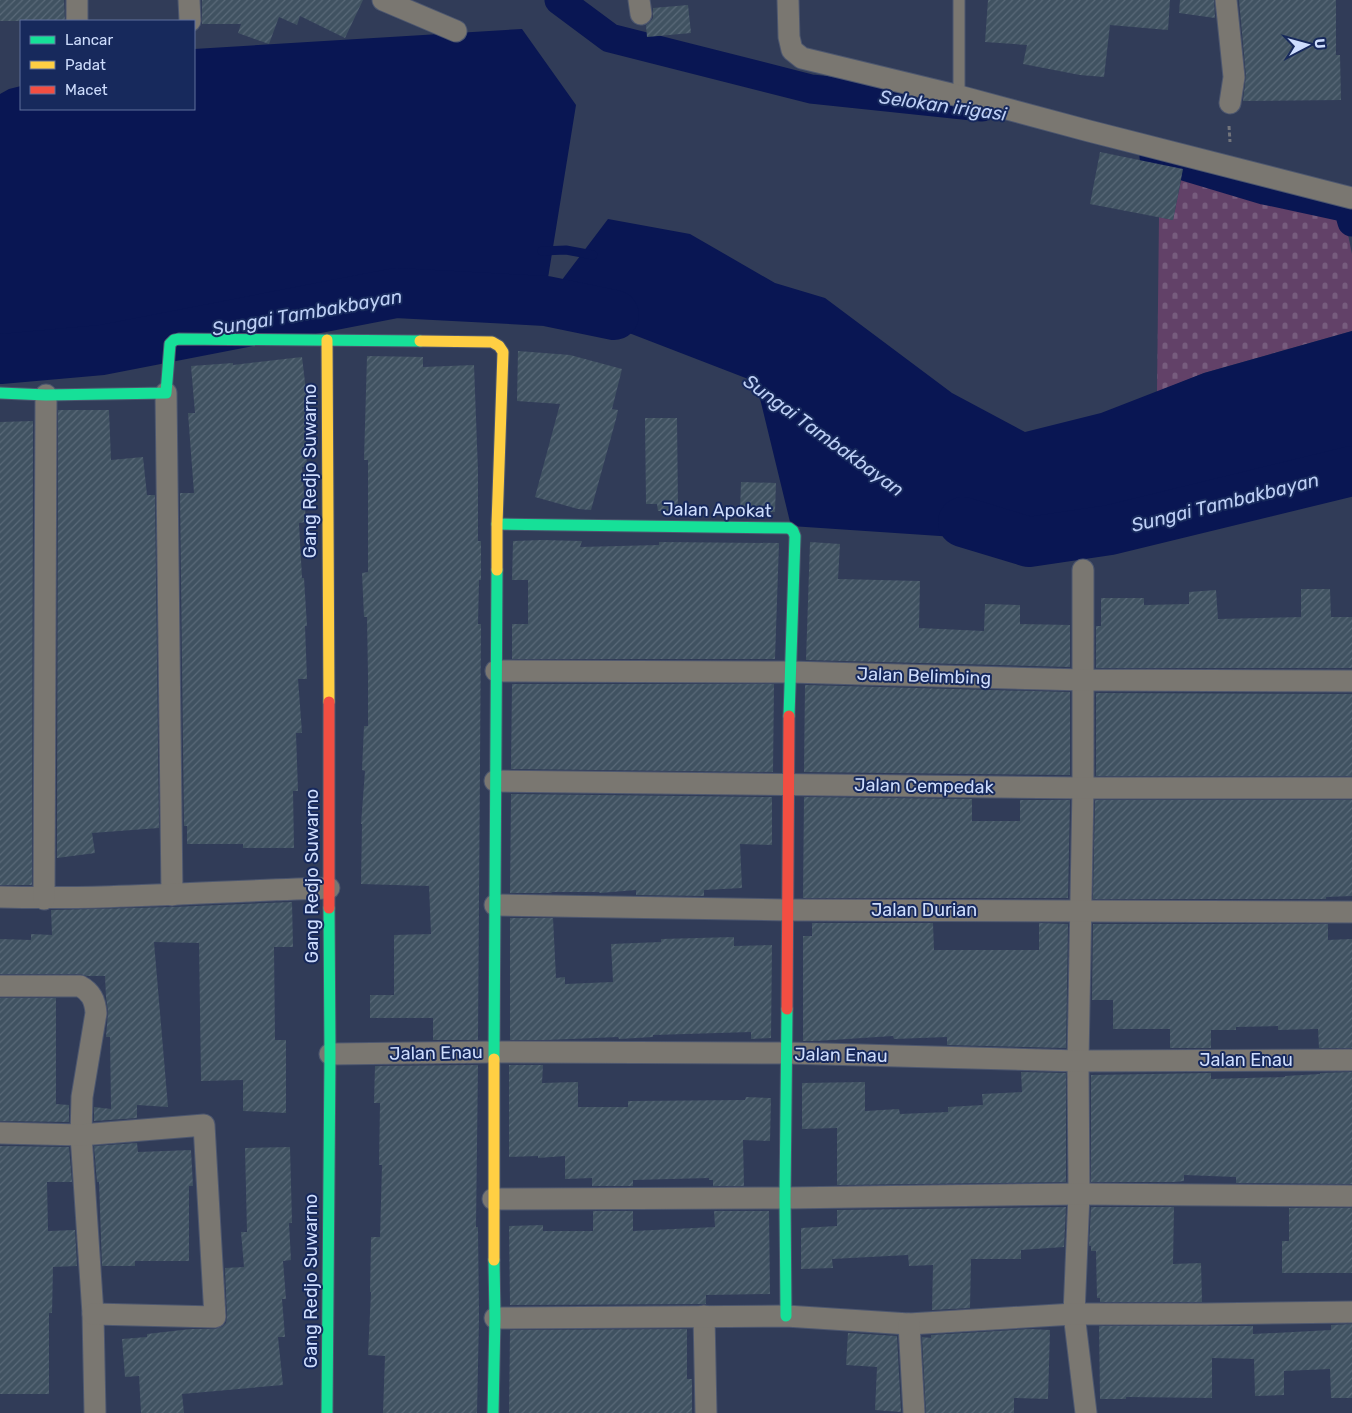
<svg xmlns="http://www.w3.org/2000/svg" width="1352" height="1413" font-family="Rubik,sans-serif">
<style>
.cemetery{fill:url(#cemetery-stones)}
.water{fill:#091653}
.lines{fill:none;stroke-linecap:round;stroke-linejoin:round}
.stream{stroke:#091653;stroke-width:9}
.canal{stroke:#091653;stroke-width:29}
.river{stroke:#091653;stroke-width:50}
.building{fill:url(#building-hatch)}
.lane-casing{stroke:#4d576f;stroke-width:13}
.street-casing{stroke:#4d576f;stroke-width:23}
.fast-casing{stroke:#4d576f;stroke-width:13}
.slow-casing{stroke:#4d576f;stroke-width:13}
.jam-casing{stroke:#4d576f;stroke-width:13}
.path{stroke:#72747b;stroke-width:3;stroke-dasharray:4 2.5;stroke-linecap:butt}
.lane{stroke:#7a7771;stroke-width:11}
.street{stroke:#7a7771;stroke-width:21}
.fast{stroke:#16e098;stroke-width:11}
.slow{stroke:#ffcf43;stroke-width:11}
.jam{stroke:#f24e42;stroke-width:11}
.labels{text-anchor:middle;stroke-width:4;stroke-linejoin:round;paint-order:stroke}
.street-label{font-size:18px;fill:#ceddfd;stroke:#17295c}
.water-label{font-size:19px;font-style:italic;fill:#bdcff6;stroke:#17295c}
</style>
<defs>
<pattern id="cemetery-stones" width="16" height="16" patternUnits="userSpaceOnUse" patternTransform="scale(1.25)"><rect width="16" height="16" fill="#624168"/><path d="M2 7V4a2 2 0 0 1 4 0v3zM10 15v-3a2 2 0 0 1 4 0v3z" fill="#775c7e"/></pattern>
<pattern id="building-hatch" width="6" height="6" patternUnits="userSpaceOnUse" patternTransform="scale(1.25)"><rect width="6" height="6" fill="#405261"/><path d="M-1 1l2-2M0 6l6-6M5 7l2-2" fill="none" stroke="#5a6a79"/></pattern>
</defs>
<rect width="100%" height="100%" fill="#313c58"/>
<!-- cemetery -->
<path class="cemetery" d="M 1186,156 L 1340,195 L 1352,254 L 1352,331 L 1204,373 L 1157,392 L 1159,217 L 1173,220 Z"/>
<!-- water -->
<g class="water">
<path d="M 522,29 L 576,105 L 548,278 L 170,320 L 0,359 L 0,94 L 9,89 L 21,86 L 21,109 L 194,109 L 194,49 Z"/>
<path d="M 608,219 L 690,234 L 775,283 L 825,298 L 952,393 L 1025,432 L 1101,413 L 1204,373 L 1352,331 L 1352,473 L 1347,472 L 1110,530 L 1029,542 L 791,526 L 756,382 L 546,301 Z"/>
</g>
<g class="lines">
<!-- stream -->
<path class="stream" d="M 542,251 L 566,250 L 593,255"/>
<!-- canal -->
<g class="canal">
<path d="M 559,0 L 610,38 L 811,89 L 982,107"/>
<path d="M 1154,157 L 1264,190 L 1348,208 L 1352,222"/>
</g>
<!-- river -->
<g class="river">
<path d="M 0,359 L 102,350 L 396,293 L 546,301 L 614,315"/>
<path d="M 963,522 L 1029,542 L 1110,530 L 1352,471"/>
</g>
</g>
<!-- building -->
<g class="building">
<path d="M 0,0 L 64,0 L 65,21 L 0,21 Z"/>
<path d="M 202,0 L 363,0 L 345,38 L 300,16 L 297,25 L 279,17 L 269,44 L 238,33 L 241,24 L 202,24 Z"/>
<path d="M 988,0 L 1170,0 L 1168,30 L 1110,25 L 1104,77 L 1080,75 L 1023,64 L 1027,45 L 985,42 Z"/>
<path d="M 1180,0 L 1214,0 L 1215,18 L 1179,13 Z"/>
<path d="M 1239,0 L 1336,0 L 1336,55 L 1340,55 L 1341,100 L 1243,101 L 1246,76 Z"/>
<path d="M 688,5 L 691,33 L 647,37 L 646,25 L 649,23 L 653,18 L 653,8 Z"/>
<path d="M 1100,152 L 1183,169 L 1173,220 L 1090,204 Z"/>
<path d="M 518,351 L 570,355 L 622,369 L 612,409 L 618,410 L 616,419 L 591,510 L 578,509 L 535,497 L 560,404 L 517,401 Z"/>
<path d="M 367,356 L 423,357 L 423,367 L 474,365 L 478,471 L 478,541 L 481,541 L 481,580 L 479,580 L 478,624 L 481,624 L 478,1040 L 433,1040 L 433,1018 L 370,1018 L 370,995 L 394,995 L 394,935 L 431,934 L 429,886 L 361,884 L 362,824 L 361,824 L 365,771 L 362,770 L 364,726 L 368,726 L 368,675 L 367,617 L 364,617 L 362,573 L 368,572 L 368,460 L 364,460 Z"/>
<path d="M 302,357 L 308,408 L 305,409 L 307,467 L 302,467 L 306,522 L 299,523 L 302,578 L 304,578 L 307,626 L 305,626 L 307,679 L 298,679 L 302,733 L 296,733 L 298,791 L 293,791 L 294,848 L 243,848 L 243,844 L 187,844 L 187,826 L 184,826 L 180,493 L 194,493 L 188,413 L 195,413 L 191,366 L 233,363 L 233,365 Z"/>
<path d="M 58,410 L 109,410 L 111,460 L 143,457 L 147,495 L 155,495 L 159,828 L 92,833 L 95,853 L 57,858 Z"/>
<path d="M 645,418 L 677,418 L 678,511 L 658,511 L 657,504 L 646,504 Z"/>
<path d="M 33,421 L 32,885 L 0,885 L 0,422 Z"/>
<path d="M 741,482 L 776,483 L 775,512 L 740,512 Z"/>
<path d="M 542,540 L 582,541 L 580,547 L 659,545 L 659,542 L 779,543 L 775,659 L 512,659 L 512,624 L 528,624 L 528,580 L 512,580 L 513,541 Z"/>
<path d="M 810,542 L 840,544 L 838,579 L 920,581 L 919,628 L 984,631 L 985,604 L 1020,605 L 1020,624 L 1070,625 L 1070,667 L 806,660 Z"/>
<path d="M 1301,589 L 1330,589 L 1331,617 L 1352,617 L 1352,668 L 1096,668 L 1096,626 L 1101,626 L 1101,598 L 1144,598 L 1144,605 L 1189,604 L 1189,592 L 1216,590 L 1218,619 L 1301,617 Z"/>
<path d="M 512,684 L 774,684 L 773,772 L 511,769 Z"/>
<path d="M 805,685 L 1070,692 L 1070,775 L 804,772 Z"/>
<path d="M 1096,693 L 1352,694 L 1352,776 L 1096,776 Z"/>
<path d="M 511,794 L 772,797 L 772,845 L 740,844 L 742,888 L 704,890 L 704,896 L 636,895 L 636,890 L 600,893 L 599,892 L 551,892 L 552,893 L 510,893 Z"/>
<path d="M 804,797 L 972,799 L 972,821 L 1020,821 L 1020,800 L 1070,800 L 1068,898 L 803,898 Z"/>
<path d="M 1095,800 L 1352,800 L 1352,896 L 1326,897 L 1326,899 L 1093,899 Z"/>
<path d="M 292,902 L 293,947 L 274,947 L 275,1040 L 286,1040 L 286,1113 L 243,1111 L 243,1080 L 201,1081 L 199,943 L 154,942 L 168,1107 L 137,1105 L 137,1118 L 94,1121 L 94,1107 L 111,1109 L 110,1037 L 106,1037 L 108,1012 L 106,997 L 105,976 L 87,976 L 80,974 L 0,974 L 0,939 L 31,940 L 31,934 L 52,935 L 51,910 L 173,907 Z"/>
<path d="M 510,918 L 553,918 L 556,978 L 565,977 L 565,984 L 613,982 L 611,944 L 661,942 L 661,939 L 734,937 L 734,946 L 772,945 L 771,1038 L 751,1039 L 751,1032 L 653,1035 L 653,1037 L 619,1039 L 618,1037 L 547,1040 L 510,1040 Z"/>
<path d="M 812,923 L 933,923 L 934,950 L 1039,950 L 1039,923 L 1068,924 L 1066,1048 L 947,1045 L 947,1037 L 894,1039 L 893,1036 L 816,1041 L 803,1041 L 803,936 L 812,936 Z"/>
<path d="M 1093,924 L 1328,924 L 1328,940 L 1352,939 L 1352,1048 L 1319,1048 L 1318,1029 L 1278,1030 L 1278,1026 L 1236,1027 L 1236,1030 L 1211,1030 L 1211,1048 L 1170,1048 L 1170,1029 L 1113,1029 L 1113,1000 L 1092,1000 Z"/>
<path d="M 0,998 L 56,998 L 56,1104 L 69,1105 L 69,1122 L 0,1121 Z"/>
<path d="M 478,1065 L 476,1227 L 478,1227 L 479,1318 L 477,1413 L 383,1413 L 385,1356 L 368,1355 L 371,1292 L 370,1292 L 371,1237 L 380,1237 L 382,1165 L 379,1165 L 380,1103 L 374,1103 L 375,1066 Z"/>
<path d="M 509,1065 L 543,1065 L 542,1083 L 578,1082 L 578,1107 L 628,1107 L 628,1101 L 745,1100 L 746,1097 L 771,1098 L 770,1141 L 743,1140 L 744,1186 L 713,1186 L 713,1180 L 709,1180 L 709,1178 L 633,1180 L 633,1186 L 592,1186 L 592,1178 L 565,1179 L 565,1156 L 538,1158 L 538,1156 L 509,1157 Z"/>
<path d="M 1021,1072 L 1066,1073 L 1066,1182 L 837,1185 L 837,1128 L 802,1129 L 802,1083 L 865,1082 L 865,1111 L 899,1109 L 900,1114 L 948,1112 L 948,1107 L 983,1105 L 982,1094 L 1022,1092 Z"/>
<path d="M 1352,1072 L 1352,1184 L 1236,1183 L 1236,1177 L 1184,1175 L 1184,1181 L 1175,1182 L 1091,1182 L 1091,1075 L 1211,1073 L 1211,1079 L 1285,1077 L 1285,1076 L 1320,1074 L 1320,1073 Z"/>
<path d="M 137,1143 L 138,1152 L 191,1150 L 193,1186 L 189,1186 L 189,1261 L 135,1261 L 135,1266 L 102,1266 L 99,1182 L 97,1182 L 94,1146 Z"/>
<path d="M 0,1146 L 69,1147 L 72,1182 L 47,1182 L 48,1231 L 75,1230 L 77,1266 L 53,1267 L 52,1313 L 49,1313 L 49,1394 L 0,1394 Z"/>
<path d="M 290,1147 L 292,1223 L 289,1223 L 291,1260 L 283,1261 L 286,1299 L 282,1299 L 285,1337 L 278,1337 L 283,1385 L 182,1394 L 184,1413 L 141,1413 L 139,1376 L 125,1377 L 122,1339 L 147,1337 L 147,1334 L 191,1329 L 215,1329 L 222,1327 L 226,1323 L 227,1316 L 225,1268 L 244,1267 L 241,1232 L 247,1232 L 245,1148 Z"/>
<path d="M 1066,1207 L 1064,1247 L 1021,1250 L 1021,1259 L 971,1259 L 970,1308 L 932,1310 L 933,1265 L 909,1266 L 908,1255 L 832,1259 L 833,1268 L 801,1269 L 801,1228 L 837,1226 L 837,1210 Z"/>
<path d="M 1091,1207 L 1174,1207 L 1173,1264 L 1201,1263 L 1202,1302 L 1100,1302 L 1100,1298 L 1097,1298 L 1096,1251 L 1091,1251 L 1091,1246 L 1089,1246 Z"/>
<path d="M 1289,1208 L 1352,1208 L 1352,1273 L 1282,1273 L 1282,1241 L 1289,1241 Z"/>
<path d="M 593,1211 L 633,1211 L 633,1231 L 715,1227 L 714,1211 L 769,1211 L 770,1294 L 706,1295 L 706,1304 L 510,1305 L 509,1226 L 543,1225 L 543,1231 L 593,1231 Z"/>
<path d="M 1352,1324 L 1352,1398 L 1331,1398 L 1330,1369 L 1284,1371 L 1284,1395 L 1255,1396 L 1254,1359 L 1212,1358 L 1212,1398 L 1126,1397 L 1126,1399 L 1100,1399 L 1099,1326 L 1253,1326 L 1253,1334 L 1331,1330 L 1331,1325 Z"/>
<path d="M 687,1329 L 687,1379 L 692,1379 L 692,1413 L 509,1413 L 510,1330 Z"/>
<path d="M 1030,1329 L 1050,1330 L 1048,1399 L 1014,1398 L 1014,1413 L 926,1413 L 922,1337 L 931,1338 L 931,1335 Z"/>
<path d="M 848,1333 L 897,1336 L 901,1412 L 875,1410 L 877,1367 L 846,1365 Z"/>
</g>
<g class="lines">
<defs>
<path id="lane" d="M 959,96 L 959,0"/>
<g id="street">
<path d="M 77,0 L 77,21"/>
<path d="M 189,0 L 190,21"/>
<path d="M 383,0 L 456,31"/>
<path d="M 639,0 L 641,14"/>
<path d="M 788,0 L 789,37 L 792,50 L 802,58 L 959,96 L 1089,131 L 1352,198"/>
<path d="M 1226,0 L 1234,77 L 1230,103"/>
<path d="M 166,393 L 172,895"/>
<path d="M 1083,570 L 1083,788 L 1078,1061 L 1079,1194 L 1074,1314 L 1086,1413"/>
<path d="M 496,671 L 790,672 L 1083,680 L 1352,681"/>
<path d="M 495,781 L 1083,788 L 1352,788"/>
<path d="M 0,897 C 110,900 219,891 329,888"/>
<path d="M 44,899 L 46,395"/>
<path d="M 495,905 L 787,910 L 1352,912"/>
<path d="M 0,986 L 80,986 C 91,992 95,1000 96,1013 L 82,1097 L 81,1135 L 93,1314 L 95,1413"/>
<path d="M 330,1054 L 494,1052 L 787,1053 L 1078,1061 L 1352,1060"/>
<path d="M 0,1133 L 81,1135 L 204,1125 L 215,1317 L 93,1314"/>
<path d="M 493,1199 L 785,1198 L 1079,1194 L 1352,1196"/>
<path d="M 704,1316 L 706,1413"/>
<path d="M 495,1318 L 786,1316 L 909,1324 L 1074,1314 L 1205,1314 L 1352,1312"/>
<path d="M 909,1324 L 914,1413"/>
</g>
<g id="fast">
<path d="M 0,393 L 46,395 L 166,393 L 170,344 L 174,340 L 179,339 L 420,341"/>
<path d="M 497,524 L 789,528 L 793,531 L 795,536 L 789,716"/>
<path d="M 494,1059 L 497,570"/>
<path d="M 786,1316 L 785,1198 L 787,1009"/>
<path d="M 327,1413 L 330,1054 L 329,908"/>
<path d="M 493,1413 L 495,1318 L 494,1260"/>
</g>
<g id="slow">
<path d="M 327,340 L 329,702"/>
<path d="M 420,341 L 492,342 L 499,346 L 503,352 L 497,524 L 497,570"/>
<path d="M 494,1059 L 494,1260"/>
</g>
<g id="jam">
<path d="M 329,702 L 329,908"/>
<path d="M 787,1009 L 789,716"/>
</g>
</defs>
<!-- lane casing -->
<use href="#lane" class="lane-casing"/>
<!-- street casing -->
<use href="#street" class="street-casing"/>
<!-- fast casing -->
<use href="#fast" class="fast-casing"/>
<!-- slow casing -->
<use href="#slow" class="slow-casing"/>
<!-- jam casing -->
<use href="#jam" class="jam-casing"/>
<!-- path -->
<path class="path" d="M 1229,126 L 1230,142"/>
<!-- lane -->
<use href="#lane" class="lane"/>
<!-- street -->
<use href="#street" class="street"/>
<!-- fast -->
<use href="#fast" class="fast"/>
<!-- slow -->
<use href="#slow" class="slow"/>
<!-- jam -->
<use href="#jam" class="jam"/>
</g>
<g class="labels">
<!-- street labels -->
<g class="street-label">
<text transform="translate(310 471) rotate(-90)" y="6">Gang Redjo Suwarno</text>
<text transform="translate(717 510) rotate(1)" y="6">Jalan Apokat</text>
<text transform="translate(924 676) rotate(2)" y="6">Jalan Belimbing</text>
<text transform="translate(924 786) rotate(1)" y="6">Jalan Cempedak</text>
<text transform="translate(312 876) rotate(-90)" y="6">Gang Redjo Suwarno</text>
<text x="924" y="916">Jalan Durian</text>
<text transform="translate(436 1053) rotate(-1)" y="6">Jalan Enau</text>
<text transform="translate(841 1055) rotate(1)" y="6">Jalan Enau</text>
<text x="1246" y="1066">Jalan Enau</text>
<text transform="translate(311 1281) rotate(-90)" y="6">Gang Redjo Suwarno</text>
</g>
<!-- water labels -->
<g class="water-label">
<text transform="translate(943 105) rotate(8)" y="7">Selokan irigasi</text>
<text transform="translate(307 312) rotate(-10)" y="7">Sungai Tambakbayan</text>
<text transform="translate(824 435) rotate(36)" y="7">Sungai Tambakbayan</text>
<text transform="translate(1225 502) rotate(-14)" y="7">Sungai Tambakbayan</text>
</g>
</g>
<!-- legend -->
<rect x="20" y="20" width="175" height="90" fill="#17295c" stroke="#60719c"/>
<rect x="30" y="36" width="25" height="8" fill="#16e098" stroke="#60719c"/>
<text x="65" y="45" font-size="15" fill="#ceddfd">Lancar</text>
<rect x="30" y="61" width="25" height="8" fill="#ffcf43" stroke="#60719c"/>
<text x="65" y="70" font-size="15" fill="#ceddfd">Padat</text>
<rect x="30" y="86" width="25" height="8" fill="#f24e42" stroke="#60719c"/>
<text x="65" y="95" font-size="15" fill="#ceddfd">Macet</text>
<!-- north arrow -->
<g transform="translate(1307 45) rotate(84)" stroke="#17295c" stroke-width="4" paint-order="stroke">
<path d="M0-4L9 19L0 12L-9 19Z" fill="#ceddfd"/>
<text y="-8" font-size="14" font-weight="bold" text-anchor="middle" fill="#ceddfd">U</text>
</g>
</svg>
